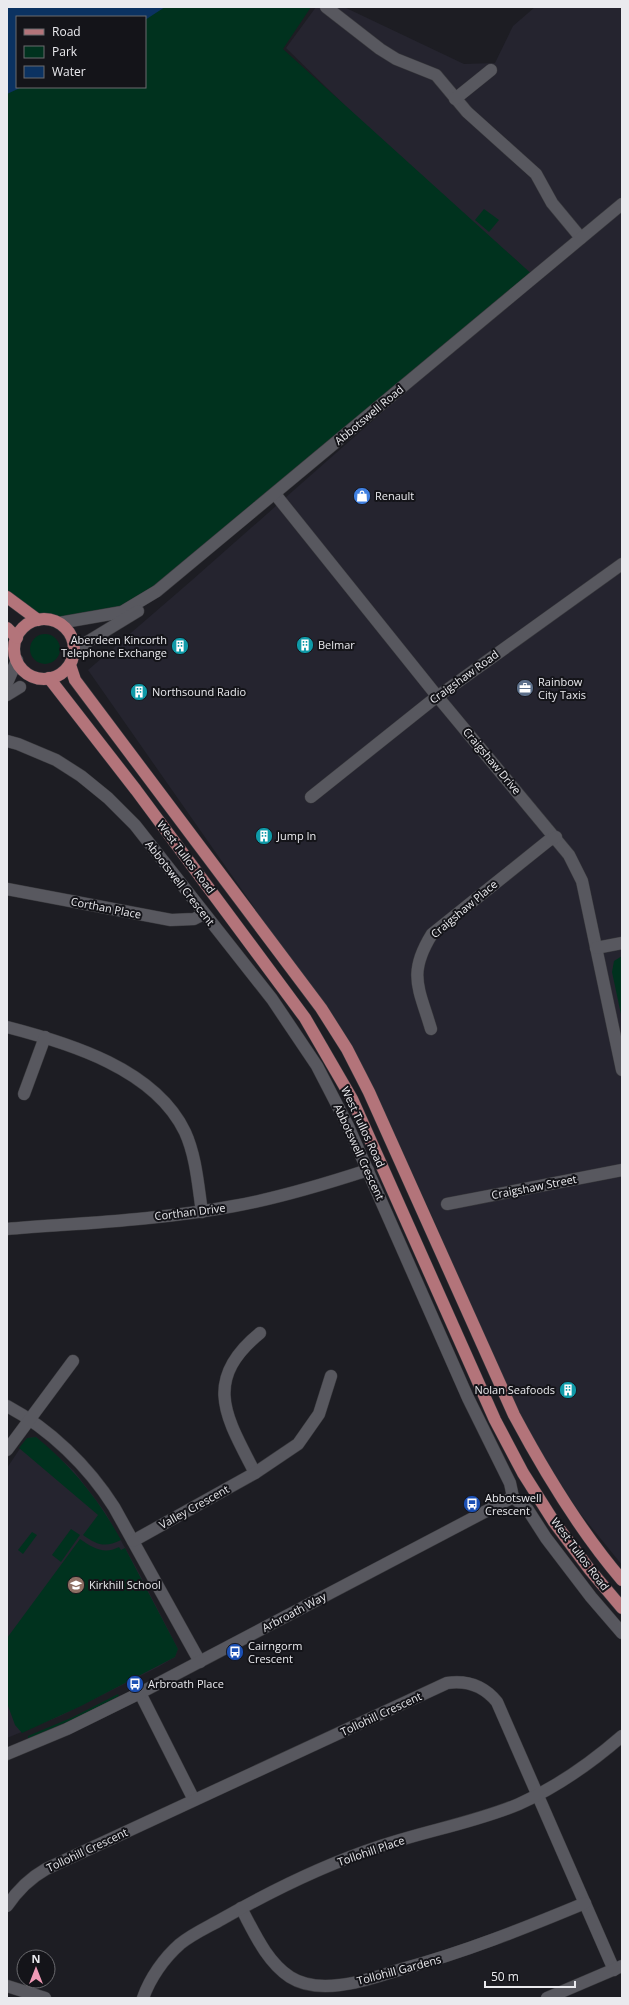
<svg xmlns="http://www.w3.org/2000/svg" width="629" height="2005" font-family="'Open Sans',sans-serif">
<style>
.built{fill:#25242f}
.green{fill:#00321e}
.water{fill:#0b3261}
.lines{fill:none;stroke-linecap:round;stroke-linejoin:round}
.minor-casing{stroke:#3a3a3e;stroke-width:13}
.major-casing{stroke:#3a3a3e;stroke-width:13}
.minor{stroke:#58585f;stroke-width:12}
.major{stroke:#b3747a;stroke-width:12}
.labels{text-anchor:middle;stroke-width:4;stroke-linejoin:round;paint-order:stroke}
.street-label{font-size:11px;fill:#eaeaee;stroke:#141419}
.poi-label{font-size:11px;fill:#eaeaee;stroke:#141419;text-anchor:start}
</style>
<rect width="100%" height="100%" fill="#1d1d23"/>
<!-- built -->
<g class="built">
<path d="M 316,7 L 344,7 L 464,64 L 495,63 L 513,26 L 535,7 L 622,7 L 622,1565 L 579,1512 L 537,1447 L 485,1343 L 436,1225 L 376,1093 L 321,1003 L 88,670 L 191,581 L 532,280 L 517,261 L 412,171 L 286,48 Z"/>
<path d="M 36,1437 L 74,1471 L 105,1512 L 139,1573 L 178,1649 L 175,1657 L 158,1667 L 60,1716 L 7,1738 L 7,1468 L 27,1438 Z"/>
</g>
<!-- green -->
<g class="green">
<path d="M 162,7 L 311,7 L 283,49 L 535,277 L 138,603 L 54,621 L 38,620 L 7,597 L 7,89 L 17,87 L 145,87 L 145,17 Z"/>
<path d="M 484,209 L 499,220 L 489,232 L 475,220 Z"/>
<circle cx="45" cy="649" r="15"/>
<path d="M 622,956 L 622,1019 L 612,972 L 614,961 Z"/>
<path d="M 36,1437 C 72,1466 99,1500 121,1540 C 105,1548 97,1545 83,1535 L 98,1515 L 19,1448 L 27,1438 Z"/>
<path d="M 71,1529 L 80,1535 L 61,1562 L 52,1555 Z"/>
<path d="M 32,1532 L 37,1535 L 23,1554 L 18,1550 Z"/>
<path d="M 80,1539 C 93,1548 104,1555 119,1547 L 121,1550 L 125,1548 L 178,1649 L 175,1657 L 81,1706 L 22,1733 L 15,1725 L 7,1703 L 7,1638 Z"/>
<path d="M 118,1694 L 119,1696 L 74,1719 L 28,1739 L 28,1736 L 73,1717 Z"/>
</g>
<!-- water -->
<path class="water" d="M 7,7 L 165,7 L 145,20 L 145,17 L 17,17 L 17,87 L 22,87 L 7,94 Z"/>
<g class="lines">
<defs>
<g id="minor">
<path d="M 326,7 L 380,49 L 396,59 L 436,75 L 467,112 L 536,174 L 552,203 L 581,238"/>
<path d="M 455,99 L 491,70"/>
<path d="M 275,494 L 437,696 L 569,855 L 582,881 L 622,1070"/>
<path d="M 59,623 L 122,612 L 157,591 L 622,204"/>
<path d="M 74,650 L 138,611"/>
<path d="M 7,683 L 17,660"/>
<path d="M 7,695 L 20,687"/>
<path d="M 7,741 L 18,744 L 56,760 L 81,776 L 108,798 L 135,825 L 272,999 L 317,1066 L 348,1126 L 468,1398 L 510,1483 L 513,1497 L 528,1510 L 546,1538 L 591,1597 L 622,1633"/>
<path d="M 311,797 L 430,702 L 622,564"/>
<path d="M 7,889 L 171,920 L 194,919 L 204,914"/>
<path d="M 596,948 L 622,943"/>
<path d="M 7,1027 C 69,1043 155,1069 185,1132 C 196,1156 198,1185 202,1212"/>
<path d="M 431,1029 C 419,988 407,974 432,934 L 548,841 L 556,837"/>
<path d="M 24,1094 L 45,1037"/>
<path d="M 447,1204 L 622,1170"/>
<path d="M 7,1229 C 82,1223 159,1220 234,1206 C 279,1198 325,1184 368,1170"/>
<path d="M 7,1406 C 50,1429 88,1466 114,1507 L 200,1662"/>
<path d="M 7,1450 L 73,1361"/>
<path d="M 255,1473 C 227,1418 201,1381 260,1333"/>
<path d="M 133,1541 L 255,1473 L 298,1444 L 319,1414 L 331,1376"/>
<path d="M 140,1693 L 194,1800"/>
<path d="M 7,1754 L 67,1729 L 140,1693 L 513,1497"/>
<path d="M 7,1906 C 17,1891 30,1878 46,1869 L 447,1683 C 468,1680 484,1686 497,1702 L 614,1970"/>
<path d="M 241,1908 C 254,1932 266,1961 290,1977 C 304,1986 324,1987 340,1985 C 361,1983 382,1975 402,1969 C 465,1952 525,1928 585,1903"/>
<path d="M 7,1986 L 45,1998"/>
<path d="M 143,1998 C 150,1978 164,1958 180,1944 C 192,1934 208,1927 222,1919 C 271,1891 324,1865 378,1847 C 424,1831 474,1823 519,1804 C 557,1787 591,1763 622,1736"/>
<path d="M 547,1998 L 622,1966"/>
</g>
<g id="major">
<path d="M 7,597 L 38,620"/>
<circle cx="44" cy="649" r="30"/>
<path d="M 7,628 L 17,638"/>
<path d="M 70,665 L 75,680 L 321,1008 L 347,1049 L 369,1092 L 514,1415 C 545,1473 579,1530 622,1580"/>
<path d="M 49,678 L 136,790 L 305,1018 L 352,1099 L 495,1420 L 523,1473 L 554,1522 L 590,1570 L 622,1608"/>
</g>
</defs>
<!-- minor casing -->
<use href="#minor" class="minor-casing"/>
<!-- major casing -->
<use href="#major" class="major-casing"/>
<!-- minor -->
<use href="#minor" class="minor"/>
<!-- major -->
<use href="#major" class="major"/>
</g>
<!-- icons -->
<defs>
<symbol id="shop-disc" viewBox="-11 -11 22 22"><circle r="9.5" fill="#3f7fe0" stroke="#141419"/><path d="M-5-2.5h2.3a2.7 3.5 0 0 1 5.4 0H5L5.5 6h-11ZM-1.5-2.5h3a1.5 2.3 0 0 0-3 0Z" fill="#fff"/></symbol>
<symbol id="building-disc" viewBox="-11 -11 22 22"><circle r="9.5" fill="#0f9aa8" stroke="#141419"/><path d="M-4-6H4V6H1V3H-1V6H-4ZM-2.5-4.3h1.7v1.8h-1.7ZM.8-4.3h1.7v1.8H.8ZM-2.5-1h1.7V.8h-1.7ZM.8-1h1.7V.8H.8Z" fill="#fff"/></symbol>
<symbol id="office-disc" viewBox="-11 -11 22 22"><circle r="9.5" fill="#5c6f8a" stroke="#141419"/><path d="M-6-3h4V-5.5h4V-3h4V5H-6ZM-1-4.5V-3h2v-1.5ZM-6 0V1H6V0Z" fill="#fff"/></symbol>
<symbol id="bus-disc" viewBox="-11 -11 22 22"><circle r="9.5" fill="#1a4fb4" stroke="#141419"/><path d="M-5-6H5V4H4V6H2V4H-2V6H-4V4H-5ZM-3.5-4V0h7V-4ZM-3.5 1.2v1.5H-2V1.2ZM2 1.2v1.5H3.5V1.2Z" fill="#fff"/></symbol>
<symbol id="school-disc" viewBox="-11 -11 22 22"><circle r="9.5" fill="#8d6e63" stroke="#141419"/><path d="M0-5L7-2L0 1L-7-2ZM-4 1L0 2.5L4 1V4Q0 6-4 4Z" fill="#fff"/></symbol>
</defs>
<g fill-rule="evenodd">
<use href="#shop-disc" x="352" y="486" width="20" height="20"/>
<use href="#building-disc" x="295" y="635" width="20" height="20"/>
<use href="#building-disc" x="170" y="636" width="20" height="20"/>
<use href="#office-disc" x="515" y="678" width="20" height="20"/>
<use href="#building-disc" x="129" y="682" width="20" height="20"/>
<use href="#building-disc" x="254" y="826" width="20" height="20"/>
<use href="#building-disc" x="558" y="1380" width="20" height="20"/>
<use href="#bus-disc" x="462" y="1494" width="20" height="20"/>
<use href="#school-disc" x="66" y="1575" width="20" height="20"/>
<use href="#bus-disc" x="225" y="1642" width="20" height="20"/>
<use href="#bus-disc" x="125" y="1674" width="20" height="20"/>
</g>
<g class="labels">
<!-- street labels -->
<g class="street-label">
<text transform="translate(369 415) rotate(-40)" y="4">Abbotswell Road</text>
<text transform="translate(464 677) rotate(-36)" y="4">Craigshaw Road</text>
<text transform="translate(492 761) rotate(50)" y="4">Craigshaw Drive</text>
<text transform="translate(186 857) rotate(53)" y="4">West Tullos Road</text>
<text transform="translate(180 883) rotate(52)" y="4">Abbotswell Crescent</text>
<text transform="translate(106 908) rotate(11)" y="4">Corthan Place</text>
<text transform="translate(464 909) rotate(-40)" y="4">Craigshaw Place</text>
<text transform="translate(363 1127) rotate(65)" y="4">West Tullos Road</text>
<text transform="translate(359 1152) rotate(65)" y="4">Abbotswell Crescent</text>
<text transform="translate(534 1187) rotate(-11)" y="4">Craigshaw Street</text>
<text transform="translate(190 1212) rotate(-7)" y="4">Corthan Drive</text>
<text transform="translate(194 1507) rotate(-29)" y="4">Valley Crescent</text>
<text transform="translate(580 1554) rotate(53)" y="4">West Tullos Road</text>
<text transform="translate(294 1612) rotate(-28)" y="4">Arbroath Way</text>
<text transform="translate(381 1714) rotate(-25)" y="4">Tollohill Crescent</text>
<text transform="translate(87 1850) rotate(-25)" y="4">Tollohill Crescent</text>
<text transform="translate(371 1851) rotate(-19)" y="4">Tollohill Place</text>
<text transform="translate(399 1970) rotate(-15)" y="4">Tollohill Gardens</text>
</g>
<!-- poi labels -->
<g class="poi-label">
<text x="375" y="500">Renault</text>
<text x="167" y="644" text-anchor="end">Aberdeen Kincorth<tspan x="167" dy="13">Telephone Exchange</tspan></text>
<text x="318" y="649">Belmar</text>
<text x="538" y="686">Rainbow<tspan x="538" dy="13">City Taxis</tspan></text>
<text x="152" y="696">Northsound Radio</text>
<text x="277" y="840">Jump In</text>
<text x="555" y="1394" text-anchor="end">Nolan Seafoods</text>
<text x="485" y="1502">Abbotswell<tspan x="485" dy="13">Crescent</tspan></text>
<text x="89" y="1589">Kirkhill School</text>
<text x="248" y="1650">Cairngorm<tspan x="248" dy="13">Crescent</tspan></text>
<text x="148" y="1688">Arbroath Place</text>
</g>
</g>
<!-- border -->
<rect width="629" height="2005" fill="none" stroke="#eaeaee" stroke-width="16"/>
<!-- legend -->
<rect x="16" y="16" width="130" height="72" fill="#141419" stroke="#6a6a6e"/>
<rect x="24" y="29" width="20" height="6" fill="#b3747a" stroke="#6a6a6e"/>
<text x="52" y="36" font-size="12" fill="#eaeaee">Road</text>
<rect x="24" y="46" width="20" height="12" fill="#00321e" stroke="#6a6a6e"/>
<text x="52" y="56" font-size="12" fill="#eaeaee">Park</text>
<rect x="24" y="66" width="20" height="12" fill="#0b3261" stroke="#6a6a6e"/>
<text x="52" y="76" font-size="12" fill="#eaeaee">Water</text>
<!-- north arrow -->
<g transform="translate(36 1969)"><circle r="19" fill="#141419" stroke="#6a6a6e"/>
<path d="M0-3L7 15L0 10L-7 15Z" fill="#f09ab6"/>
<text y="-6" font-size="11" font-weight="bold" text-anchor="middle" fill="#eaeaee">N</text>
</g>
<!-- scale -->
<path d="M485 1981v6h90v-6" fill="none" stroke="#eaeaee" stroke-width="2"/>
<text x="491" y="1981" font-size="12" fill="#eaeaee" stroke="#141419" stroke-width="3" paint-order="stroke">50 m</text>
</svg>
